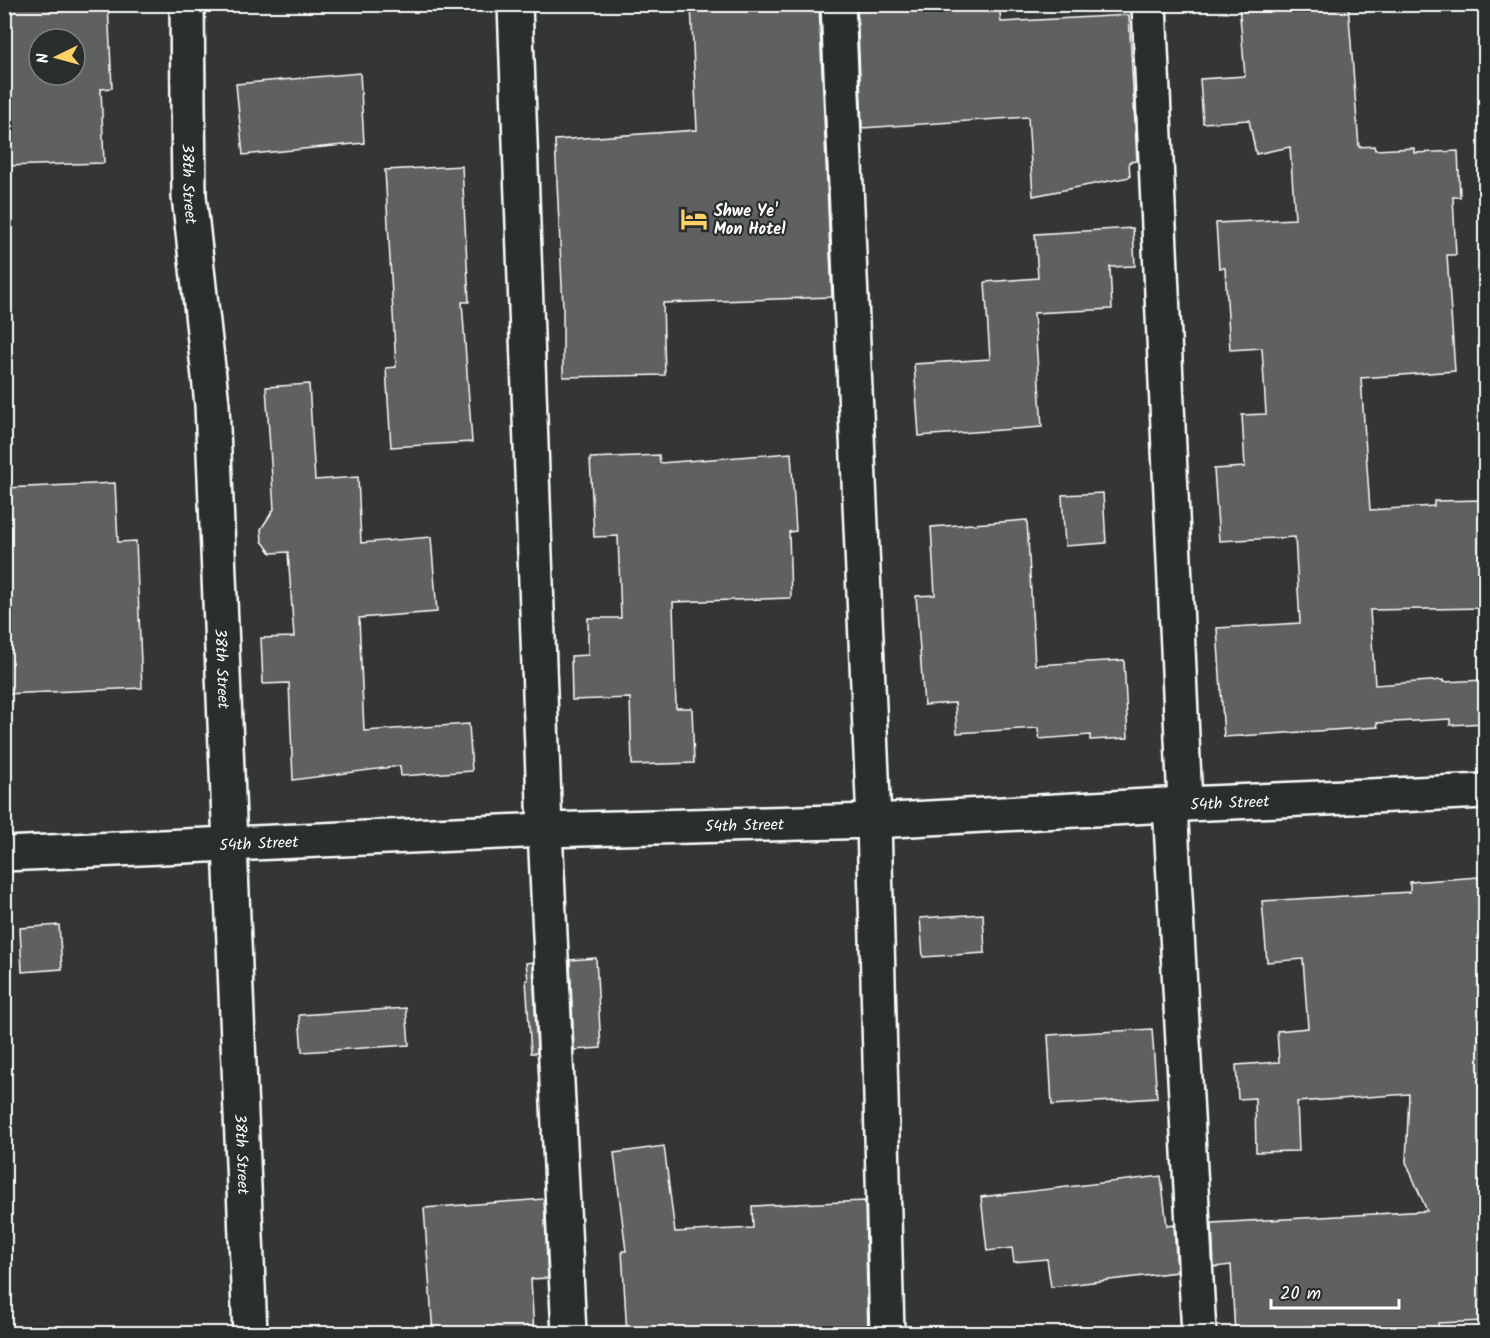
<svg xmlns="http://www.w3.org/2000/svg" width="1490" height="1338" font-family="Kalam,sans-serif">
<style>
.building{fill:#5f6162;stroke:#fff;stroke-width:1.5;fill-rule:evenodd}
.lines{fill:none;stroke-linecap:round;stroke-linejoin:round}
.minor-casing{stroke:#fff;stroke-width:38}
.minor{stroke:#2a2d2e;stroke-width:33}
.labels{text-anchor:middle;stroke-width:4.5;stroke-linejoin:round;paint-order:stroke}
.street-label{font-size:16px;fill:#fff;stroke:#2a2d2e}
.poi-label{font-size:16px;font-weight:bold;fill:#fff;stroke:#2a2d2e;text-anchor:start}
</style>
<rect width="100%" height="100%" fill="#333536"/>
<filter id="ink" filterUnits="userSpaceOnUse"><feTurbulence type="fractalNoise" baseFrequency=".0167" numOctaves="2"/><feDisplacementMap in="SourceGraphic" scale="12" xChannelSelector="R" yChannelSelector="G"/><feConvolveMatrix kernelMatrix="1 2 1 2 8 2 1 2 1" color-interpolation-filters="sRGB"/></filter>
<g filter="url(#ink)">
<!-- building -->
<g class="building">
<path d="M 35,4 L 108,4 L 112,88 L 101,89 L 104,163 L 4,166 L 4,6 ZM 39,39 L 75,39 L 75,75 L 39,75 Z"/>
<path d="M 691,4 L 819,4 L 832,297 L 663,303 L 665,375 L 563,377 L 563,307 L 555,140 L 697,130 Z"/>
<path d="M 857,4 L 999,4 L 1001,22 L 1129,15 L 1137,161 L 1129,162 L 1130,177 L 1033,196 L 1028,117 L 862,128 Z"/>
<path d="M 1239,4 L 1348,4 L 1359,147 L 1374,146 L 1375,150 L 1414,148 L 1414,153 L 1458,151 L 1460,197 L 1453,197 L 1456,255 L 1447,255 L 1455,371 L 1361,378 L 1370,510 L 1434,506 L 1434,501 L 1485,500 L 1485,608 L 1370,610 L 1375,685 L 1443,680 L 1443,682 L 1485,680 L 1485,723 L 1450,725 L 1450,719 L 1377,723 L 1378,727 L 1224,737 L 1217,628 L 1300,623 L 1295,537 L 1219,541 L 1214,469 L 1245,467 L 1242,415 L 1266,414 L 1262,348 L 1230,350 L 1225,268 L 1219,268 L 1216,223 L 1295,219 L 1290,147 L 1256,154 L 1249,120 L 1203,123 L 1200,79 L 1245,76 Z"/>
<path d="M 360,73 L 364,143 L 243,155 L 236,84 Z"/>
<path d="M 462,166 L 469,302 L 462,302 L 472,442 L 391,447 L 386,368 L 396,367 L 385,170 Z"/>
<path d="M 1133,228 L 1135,266 L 1110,267 L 1112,309 L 1034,313 L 1042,427 L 919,436 L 914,364 L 990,359 L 985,282 L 1038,278 L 1035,234 Z"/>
<path d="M 309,384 L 315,480 L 358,477 L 361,543 L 431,537 L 437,612 L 359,618 L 364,731 L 469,724 L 472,771 L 401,776 L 400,766 L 293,780 L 289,683 L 263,684 L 261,638 L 294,637 L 288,552 L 271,553 L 262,541 L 261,529 L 274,509 L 266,387 Z"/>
<path d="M 791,453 L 796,531 L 789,532 L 791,598 L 673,602 L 676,708 L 692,708 L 694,763 L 632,765 L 630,698 L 572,700 L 571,656 L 588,655 L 588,618 L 621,618 L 618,536 L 594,537 L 590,458 L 659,455 L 660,463 Z"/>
<path d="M 115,483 L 118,542 L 136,541 L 142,688 L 4,694 L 4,488 Z"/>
<path d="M 1103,493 L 1106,543 L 1065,546 L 1062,495 Z"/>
<path d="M 1027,520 L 1035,665 L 1124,660 L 1128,738 L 1090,740 L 1090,735 L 1039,739 L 1038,728 L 957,733 L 955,703 L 924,705 L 916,596 L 935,595 L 931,527 Z"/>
<path d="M 1479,877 L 1485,976 L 1485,1204 L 1483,1204 L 1485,1267 L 1485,1321 L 1438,1323 L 1439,1334 L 1235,1334 L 1231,1265 L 1214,1267 L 1212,1223 L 1427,1211 L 1406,1162 L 1409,1094 L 1297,1102 L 1299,1151 L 1256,1152 L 1255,1098 L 1238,1099 L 1236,1065 L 1279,1062 L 1277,1031 L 1308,1028 L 1303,959 L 1267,962 L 1262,901 L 1410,892 L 1410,882 Z"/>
<path d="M 983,914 L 985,953 L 923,957 L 920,918 Z"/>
<path d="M 59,925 L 62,969 L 22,972 L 20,928 Z"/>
<path d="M 596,958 L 601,1048 L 574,1050 L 570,960 Z"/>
<path d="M 533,962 L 537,1053 L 531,1053 L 526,980 L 528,980 L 526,963 Z"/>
<path d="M 406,1008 L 409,1045 L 302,1052 L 299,1015 Z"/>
<path d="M 1152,1029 L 1157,1098 L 1052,1105 L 1048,1035 Z"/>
<path d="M 664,1146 L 675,1232 L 753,1228 L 752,1206 L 865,1201 L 868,1334 L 627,1334 L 622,1251 L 626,1251 L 614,1153 Z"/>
<path d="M 1161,1176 L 1167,1226 L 1174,1225 L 1177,1272 L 1051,1287 L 1047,1259 L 1014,1262 L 1012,1248 L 987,1251 L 981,1197 Z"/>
<path d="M 544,1199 L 548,1278 L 531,1279 L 534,1334 L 433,1334 L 424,1208 Z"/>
</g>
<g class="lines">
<defs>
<g id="minor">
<path id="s1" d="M 187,4 L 189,196 L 212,404 L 250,1334"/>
<path d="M 515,4 L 545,830 L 569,1334"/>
<path d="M 838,4 L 874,821 L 887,1334"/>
<path d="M 1149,4 L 1185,804"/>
<path d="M 1170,805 L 1199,1334"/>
<path id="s2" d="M 4,854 L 545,830 L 874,821 L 1185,804 L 1486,791"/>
</g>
</defs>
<!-- minor casing -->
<use href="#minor" class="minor-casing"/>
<!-- minor -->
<use href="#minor" class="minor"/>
</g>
</g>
<!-- icons -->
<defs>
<symbol id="hotel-bare" viewBox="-9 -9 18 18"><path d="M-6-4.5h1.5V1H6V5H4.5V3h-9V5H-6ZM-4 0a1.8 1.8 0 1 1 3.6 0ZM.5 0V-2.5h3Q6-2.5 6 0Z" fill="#ffd166" stroke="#2a2d2e" stroke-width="2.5" paint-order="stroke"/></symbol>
</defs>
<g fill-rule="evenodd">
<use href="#hotel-bare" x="675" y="200" width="38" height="38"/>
</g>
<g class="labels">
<!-- street labels -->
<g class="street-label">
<text dy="6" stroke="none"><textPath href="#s1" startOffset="180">38th Street</textPath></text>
<text dy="6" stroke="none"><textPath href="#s1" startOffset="666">38th Street</textPath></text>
<text dy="6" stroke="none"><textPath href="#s2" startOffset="1227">54th Street</textPath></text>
<text dy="6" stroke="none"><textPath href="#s2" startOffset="741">54th Street</textPath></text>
<text dy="6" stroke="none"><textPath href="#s2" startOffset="255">54th Street</textPath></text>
<text dy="6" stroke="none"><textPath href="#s1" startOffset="1152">38th Street</textPath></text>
</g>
<!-- poi labels -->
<g class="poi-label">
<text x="714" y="216">Shwe Ye'<tspan x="714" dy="18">Mon Hotel</tspan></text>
</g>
</g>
<!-- margin -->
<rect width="1490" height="1338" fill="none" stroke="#2a2d2e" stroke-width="24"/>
<rect x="12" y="12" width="1466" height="1314" fill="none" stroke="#fff" stroke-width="2" filter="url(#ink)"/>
<!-- north arrow -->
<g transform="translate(57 57) rotate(265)"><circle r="28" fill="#2a2d2e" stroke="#7f8182" stroke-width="1.5"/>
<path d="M0-4.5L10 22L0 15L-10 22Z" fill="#ffd166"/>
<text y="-9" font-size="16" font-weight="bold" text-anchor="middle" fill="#ffffff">N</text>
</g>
<!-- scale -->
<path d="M1271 1299v9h128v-9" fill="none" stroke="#ffffff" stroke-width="3"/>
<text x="1280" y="1299" font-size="18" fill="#ffffff" stroke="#2a2d2e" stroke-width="4.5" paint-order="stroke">20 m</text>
</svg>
